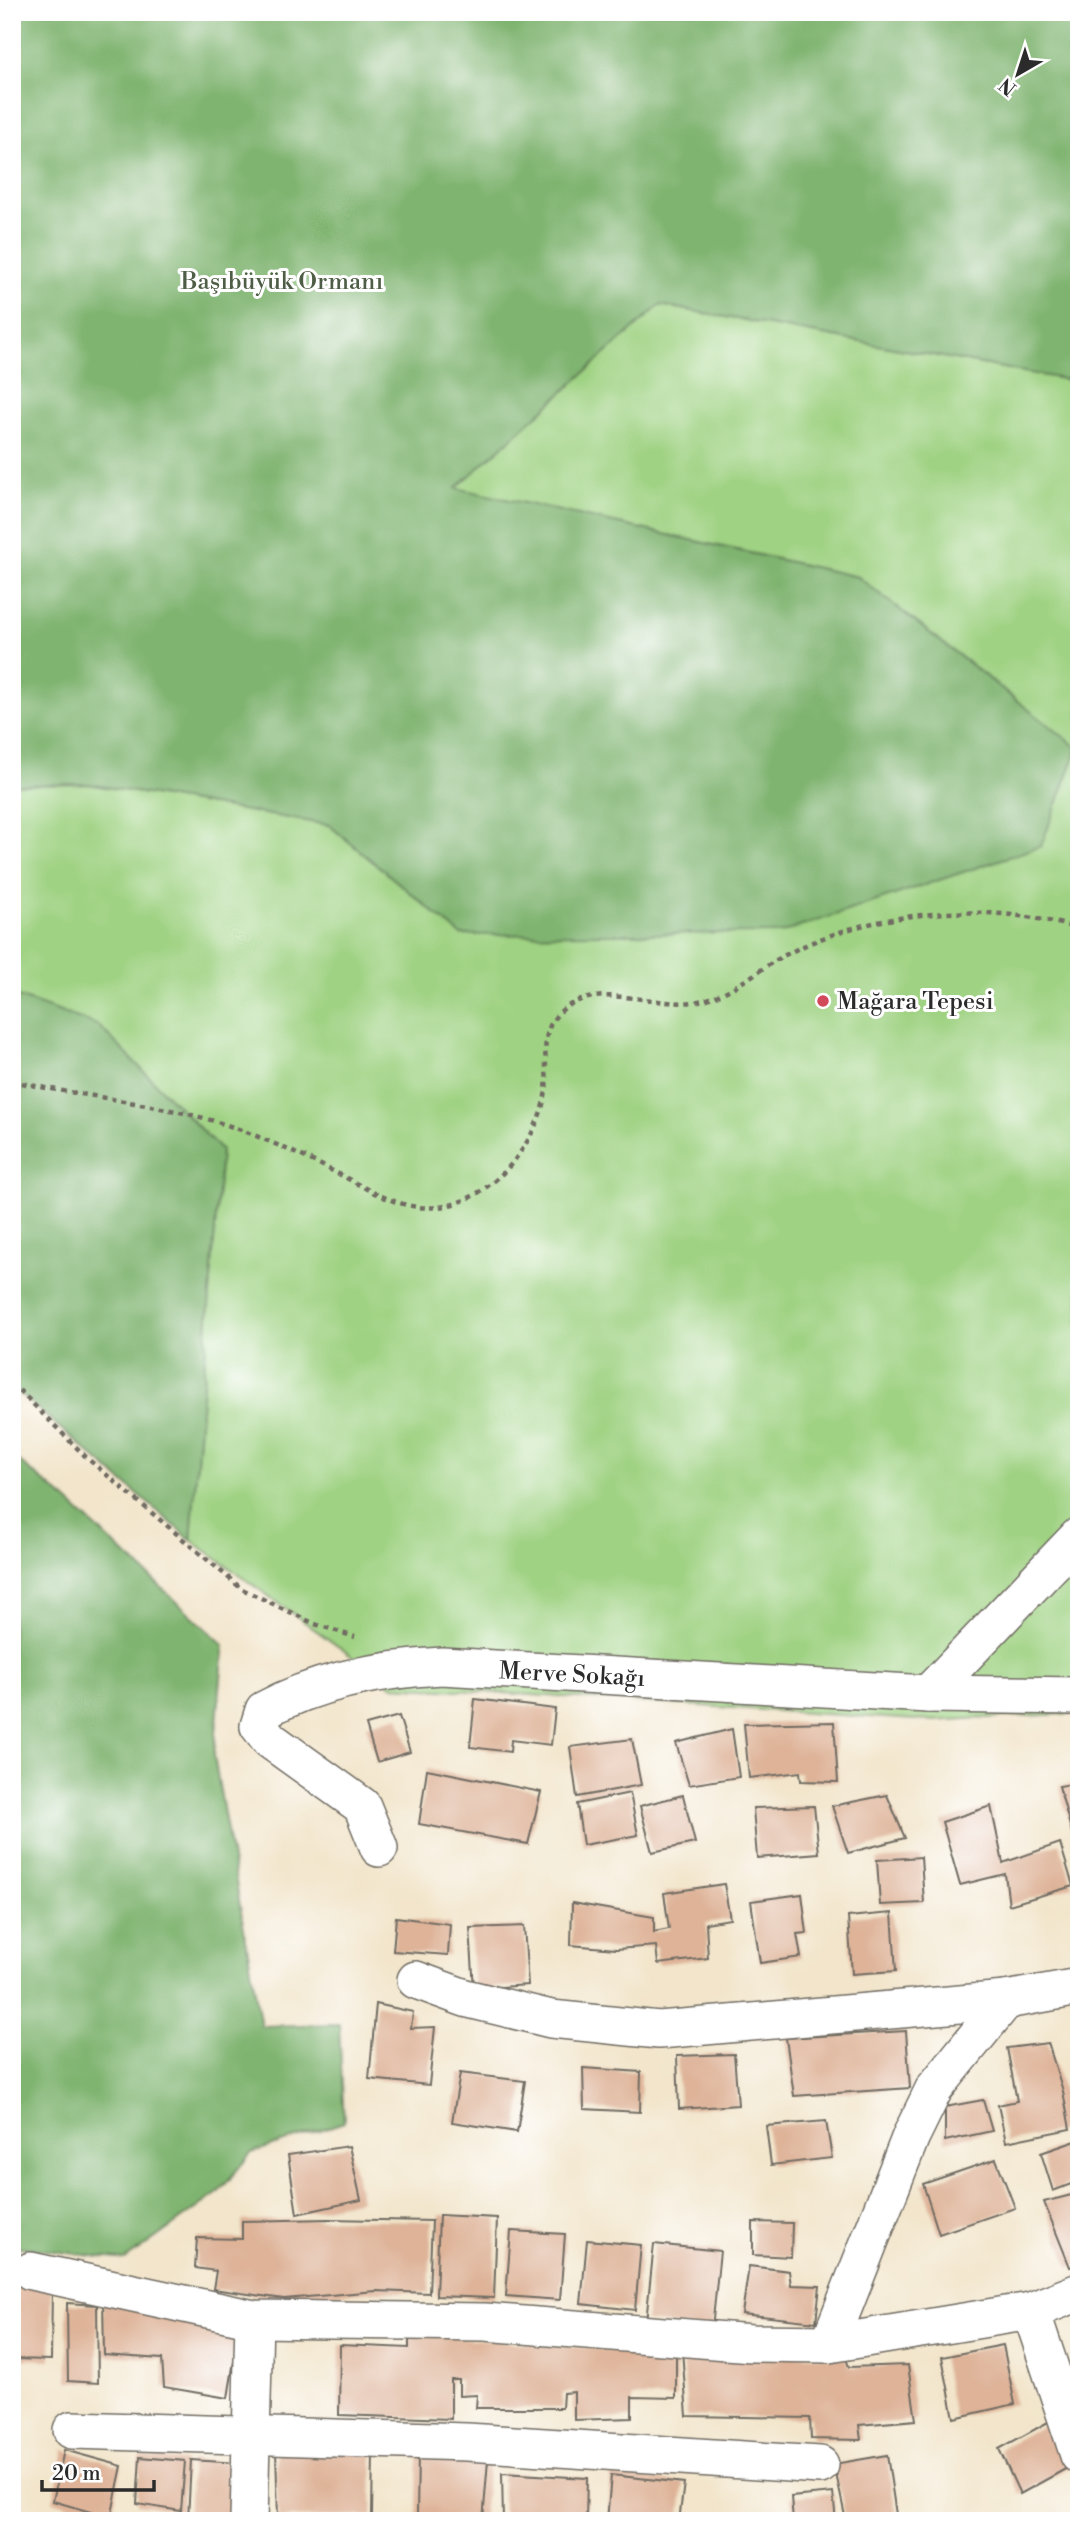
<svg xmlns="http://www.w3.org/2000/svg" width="1091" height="2533" font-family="'Libre Bodoni',serif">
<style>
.green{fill:#9fd282;stroke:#657e56;stroke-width:2}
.forest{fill:#7fb470;stroke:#55704e;stroke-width:2}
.building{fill:#deb398}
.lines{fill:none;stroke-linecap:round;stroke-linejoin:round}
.minor-casing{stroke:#716c63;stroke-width:40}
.path{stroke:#716c63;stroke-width:4.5;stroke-dasharray:5 5;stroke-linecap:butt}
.minor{stroke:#fff;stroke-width:37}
.poi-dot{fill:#d1495b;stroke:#fff;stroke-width:2.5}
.labels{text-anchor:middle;stroke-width:6;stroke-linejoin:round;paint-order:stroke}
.park-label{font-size:24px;fill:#4e5d45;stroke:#fff}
.poi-label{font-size:24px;fill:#2b2b2b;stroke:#fff;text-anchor:start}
.street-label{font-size:24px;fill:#2b2b2b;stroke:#fff}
</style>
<rect width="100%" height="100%" fill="#fff"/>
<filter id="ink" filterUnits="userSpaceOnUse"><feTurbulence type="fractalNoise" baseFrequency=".0143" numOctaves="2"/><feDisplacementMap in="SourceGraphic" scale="14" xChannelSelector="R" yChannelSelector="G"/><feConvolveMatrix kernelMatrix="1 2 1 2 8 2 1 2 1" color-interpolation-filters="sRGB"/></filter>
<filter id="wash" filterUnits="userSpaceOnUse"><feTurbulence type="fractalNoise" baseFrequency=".00686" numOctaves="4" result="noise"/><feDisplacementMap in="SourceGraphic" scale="28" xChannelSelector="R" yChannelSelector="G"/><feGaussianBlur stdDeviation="1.57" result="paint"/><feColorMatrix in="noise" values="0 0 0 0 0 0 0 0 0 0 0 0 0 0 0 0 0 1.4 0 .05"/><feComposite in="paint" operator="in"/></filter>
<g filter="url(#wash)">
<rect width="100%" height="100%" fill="#f2e5cb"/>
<!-- green -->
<path class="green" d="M 660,305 L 1079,382 L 1079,1713 L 931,1721 L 393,1686 L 191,1540 L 221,1150 L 98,1025 L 12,995 L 12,785 L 87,784 L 329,825 L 461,935 L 858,577 L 455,488 Z"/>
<!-- forest -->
<g class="forest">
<path d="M 12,12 L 1079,12 L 1079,382 L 660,305 L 456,488 L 858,577 L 1078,748 L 1041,846 L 781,933 L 461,935 L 329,825 L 88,784 L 12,785 Z"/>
<path d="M 12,995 L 98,1025 L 221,1150 L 191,1540 L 12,1387 Z"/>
<path d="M 12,1456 L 63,1497 L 224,1645 L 214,1756 L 261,2026 L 339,2024 L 344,2122 L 251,2153 L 218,2193 L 125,2260 L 12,2246 Z"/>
</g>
<g id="blocks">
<!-- building -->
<g class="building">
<path d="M 475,1699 L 555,1709 L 551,1745 L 511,1740 L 510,1752 L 470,1747 Z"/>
<path d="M 399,1716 L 410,1752 L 377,1762 L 366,1725 Z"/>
<path d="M 834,1722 L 838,1782 L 801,1781 L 800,1772 L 749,1778 L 744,1724 Z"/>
<path d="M 732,1729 L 739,1777 L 689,1785 L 676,1743 Z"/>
<path d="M 632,1739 L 641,1785 L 577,1797 L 570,1747 Z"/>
<path d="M 427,1769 L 541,1792 L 528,1844 L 419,1824 Z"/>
<path d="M 1079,1783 L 1079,1855 L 1078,1855 L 1059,1786 Z"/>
<path d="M 630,1793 L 638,1835 L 583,1845 L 577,1804 Z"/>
<path d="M 683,1795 L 695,1843 L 652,1852 L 640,1806 Z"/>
<path d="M 887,1795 L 905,1838 L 848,1853 L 832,1806 Z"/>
<path d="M 814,1806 L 819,1853 L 757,1858 L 753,1808 Z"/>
<path d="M 991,1806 L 1003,1863 L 1060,1843 L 1073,1886 L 1009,1905 L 1005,1874 L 960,1885 L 942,1822 Z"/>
<path d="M 921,1857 L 924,1903 L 880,1905 L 877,1860 Z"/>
<path d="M 724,1884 L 730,1919 L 706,1923 L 708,1958 L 658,1964 L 656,1946 L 616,1949 L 571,1945 L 572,1903 L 654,1917 L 654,1932 L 669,1929 L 664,1893 Z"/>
<path d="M 802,1894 L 807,1933 L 797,1934 L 801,1957 L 760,1963 L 751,1901 Z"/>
<path d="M 892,1913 L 896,1971 L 852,1974 L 848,1917 Z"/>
<path d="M 396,1917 L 450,1924 L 448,1955 L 393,1951 Z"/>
<path d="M 524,1926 L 528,1985 L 474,1989 L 470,1928 Z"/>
<path d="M 376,2004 L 413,2012 L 411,2028 L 435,2027 L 429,2085 L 369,2079 Z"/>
<path d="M 906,2031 L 910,2088 L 794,2096 L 786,2038 Z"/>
<path d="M 1048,2043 L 1063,2091 L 1070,2129 L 1006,2142 L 998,2105 L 1017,2101 L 1007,2048 Z"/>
<path d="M 734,2054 L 738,2105 L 679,2109 L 677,2056 Z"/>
<path d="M 583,2068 L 641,2072 L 640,2112 L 584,2109 Z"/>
<path d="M 460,2073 L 525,2081 L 517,2132 L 452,2122 Z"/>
<path d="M 983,2100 L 992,2131 L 945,2141 L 945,2107 Z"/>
<path d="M 826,2121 L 832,2158 L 771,2165 L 766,2126 Z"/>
<path d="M 1079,2140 L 1079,2181 L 1053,2191 L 1041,2153 Z"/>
<path d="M 349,2146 L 361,2200 L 297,2214 L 288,2155 Z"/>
<path d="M 996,2159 L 1015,2208 L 939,2234 L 923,2184 Z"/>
<path d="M 1079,2193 L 1079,2264 L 1070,2267 L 1044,2202 Z"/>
<path d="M 439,2215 L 497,2218 L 494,2298 L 436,2296 Z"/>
<path d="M 328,2219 L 432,2221 L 429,2293 L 376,2291 L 284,2299 L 213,2289 L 216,2271 L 195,2268 L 197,2238 L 242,2239 L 242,2221 Z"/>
<path d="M 753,2222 L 792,2223 L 791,2257 L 753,2255 Z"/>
<path d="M 511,2231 L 565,2234 L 560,2300 L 506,2296 Z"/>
<path d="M 587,2240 L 641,2245 L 635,2310 L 581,2304 Z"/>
<path d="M 654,2244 L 720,2251 L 712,2329 L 646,2322 Z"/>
<path d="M 749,2266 L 789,2271 L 791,2285 L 820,2286 L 816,2322 L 742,2314 Z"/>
<path d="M 12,2285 L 52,2290 L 51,2360 L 12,2359 Z"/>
<path d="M 103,2297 L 239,2330 L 228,2398 L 164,2387 L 162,2359 L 104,2355 Z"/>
<path d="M 67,2303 L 97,2305 L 98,2383 L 68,2381 Z"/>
<path d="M 409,2334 L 676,2355 L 676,2398 L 632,2397 L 632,2418 L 574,2420 L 574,2392 L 563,2393 L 562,2408 L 476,2408 L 477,2395 L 459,2396 L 459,2380 L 451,2380 L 451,2419 L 339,2415 L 340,2345 L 409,2348 Z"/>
<path d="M 1003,2345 L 1015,2404 L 954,2418 L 942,2357 Z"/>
<path d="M 682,2350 L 846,2358 L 849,2367 L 908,2365 L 916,2420 L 859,2425 L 861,2440 L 811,2439 L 810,2418 L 687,2416 Z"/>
<path d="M 1050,2421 L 1071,2466 L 1020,2494 L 999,2449 Z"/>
<path d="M 64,2450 L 122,2466 L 111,2518 L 53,2501 Z"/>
<path d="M 276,2450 L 373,2451 L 372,2516 L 278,2518 Z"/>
<path d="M 418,2451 L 488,2460 L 483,2521 L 417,2517 Z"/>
<path d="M 887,2455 L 897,2521 L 846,2521 L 834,2464 Z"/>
<path d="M 140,2457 L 185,2461 L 181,2511 L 137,2504 Z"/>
<path d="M 191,2460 L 237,2463 L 234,2521 L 188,2521 Z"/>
<path d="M 502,2473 L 587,2478 L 586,2521 L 503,2521 Z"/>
<path d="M 611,2475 L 684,2483 L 679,2521 L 607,2521 Z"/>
<path d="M 833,2493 L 836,2521 L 793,2521 L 791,2497 Z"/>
</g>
</g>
</g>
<g filter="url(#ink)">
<use href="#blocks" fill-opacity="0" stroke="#716c63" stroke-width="2"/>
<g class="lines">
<defs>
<g id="minor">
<path d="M 928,1694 L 1079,1536"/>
<path d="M 379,1848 L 362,1806 L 270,1740 L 259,1726 L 264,1710 C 318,1681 382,1669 442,1666 L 928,1694 L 1079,1696"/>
<path d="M 416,1980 L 465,1998 L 551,2019 L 659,2030 L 1006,2000 L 1079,1987"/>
<path d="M 1006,2000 L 934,2089 L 911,2136 L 829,2344 L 1031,2311"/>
<path d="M 31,2271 L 254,2319 L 485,2322 L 752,2343 L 829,2344"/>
<path d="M 1079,2292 L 1031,2311 L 1079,2455"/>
<path d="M 72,2430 L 467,2442 L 820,2465"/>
<path d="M 249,2521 L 254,2319"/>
</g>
</defs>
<!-- minor casing -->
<use href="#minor" class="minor-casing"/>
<!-- path -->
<g class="path">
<path d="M 12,1081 C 92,1099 173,1103 249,1133 C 278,1145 307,1158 335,1172 C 370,1190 404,1214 445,1206 C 496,1196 539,1140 546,1090 C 549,1063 537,1035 559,1013 C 595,978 658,1010 699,1001 C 731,995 758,969 787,954 C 871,910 988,900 1079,929"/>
<path d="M 12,1383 L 88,1459 L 242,1589 L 315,1624 L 355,1637"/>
</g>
<!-- minor -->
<use href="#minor" class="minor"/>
</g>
</g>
<!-- markers -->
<circle class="poi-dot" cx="823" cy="1001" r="7"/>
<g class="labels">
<!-- park labels -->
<g class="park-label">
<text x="282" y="289">Başıbüyük Ormanı</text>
</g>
<!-- poi labels -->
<g class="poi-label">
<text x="837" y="1009">Mağara Tepesi</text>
</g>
<!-- street labels -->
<g class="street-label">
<text transform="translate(572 1674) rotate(3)" y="8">Merve Sokağı</text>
</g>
</g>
<!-- margin -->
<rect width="1091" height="2533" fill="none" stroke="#fff" stroke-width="42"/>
<!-- north arrow -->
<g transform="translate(1018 74) rotate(219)" stroke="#ffffff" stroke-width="5" paint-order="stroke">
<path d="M0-5L12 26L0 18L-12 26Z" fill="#2b2b2b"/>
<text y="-10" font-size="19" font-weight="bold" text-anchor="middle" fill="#2b2b2b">N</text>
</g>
<!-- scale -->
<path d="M42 2480v10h112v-10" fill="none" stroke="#2b2b2b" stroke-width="3.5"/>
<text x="52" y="2480" font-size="21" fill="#2b2b2b" stroke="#ffffff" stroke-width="5" paint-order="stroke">20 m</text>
</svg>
